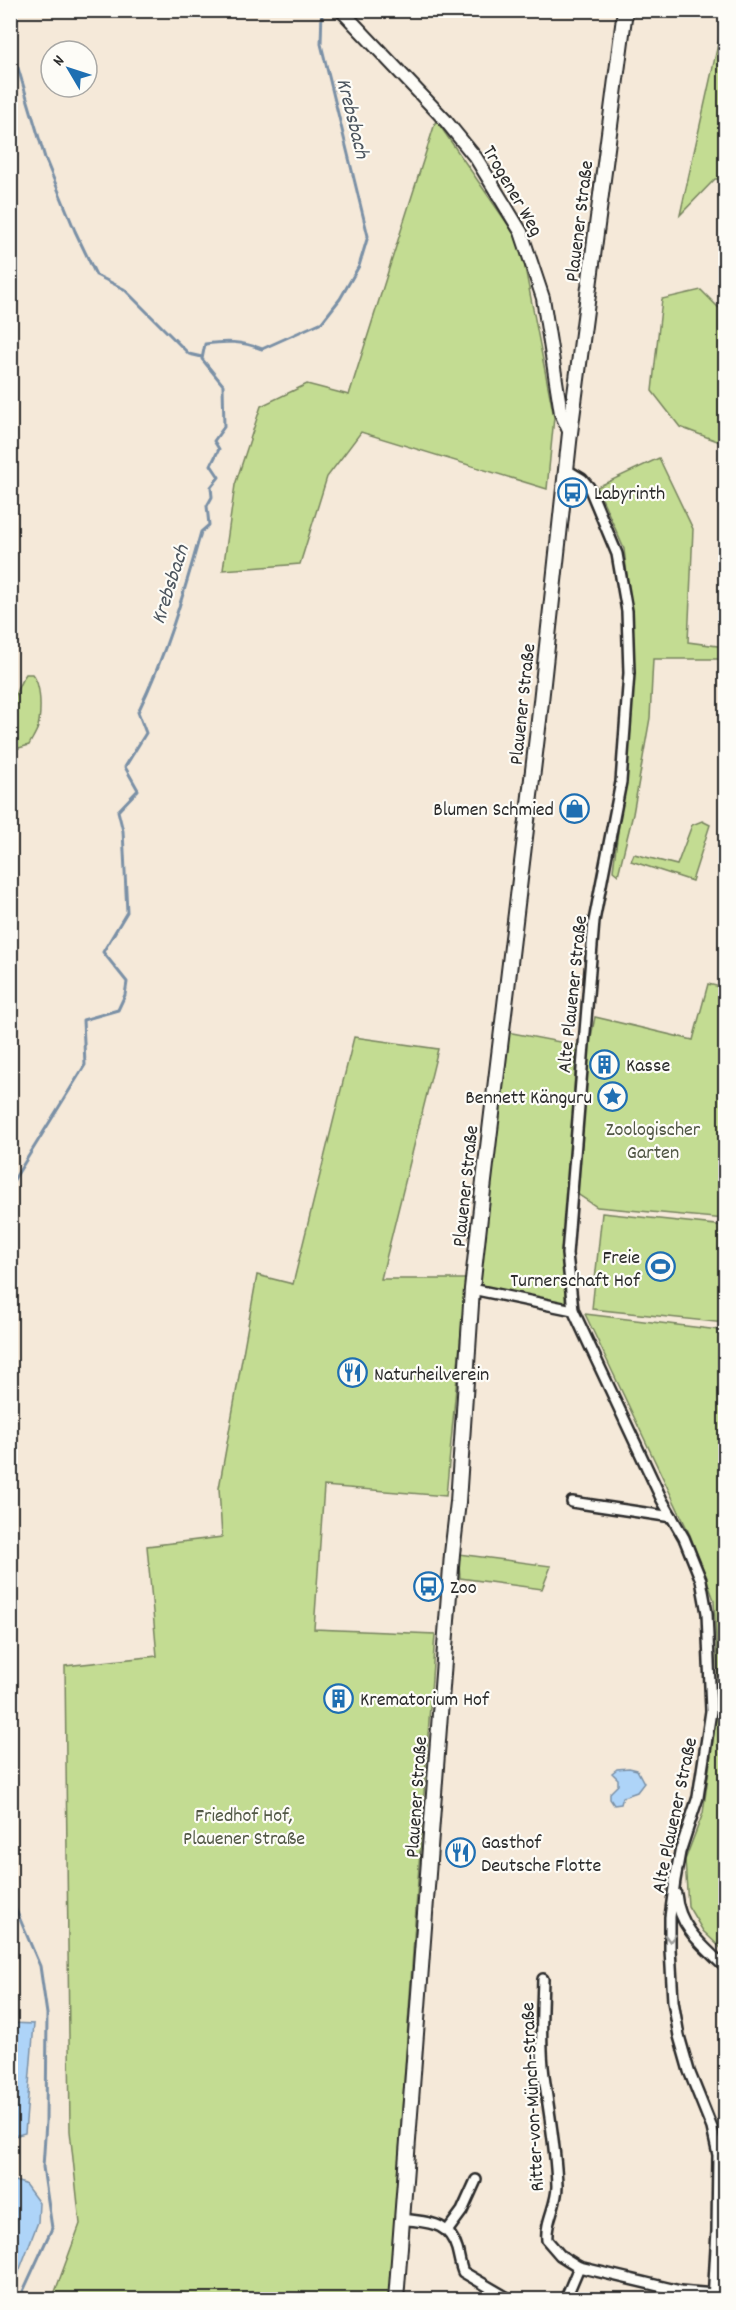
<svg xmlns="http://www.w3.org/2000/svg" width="736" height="2310" font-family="Dekko,sans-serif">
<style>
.green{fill:#c3dc92;stroke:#77845e;stroke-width:1.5}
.water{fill:#aed4f8;stroke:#7a90a6;stroke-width:1.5}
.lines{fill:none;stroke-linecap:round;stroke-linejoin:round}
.stream{stroke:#7a90a6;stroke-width:3}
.street-casing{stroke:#2b2b2b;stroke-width:14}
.secondary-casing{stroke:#2b2b2b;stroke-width:16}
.primary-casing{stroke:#2b2b2b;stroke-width:18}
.street{stroke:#fdfcf7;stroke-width:9}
.secondary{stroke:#fdfcf7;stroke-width:12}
.primary{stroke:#fdfcf7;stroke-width:14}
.oneway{stroke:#9e9e9b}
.labels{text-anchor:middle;stroke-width:4.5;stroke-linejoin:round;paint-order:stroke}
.street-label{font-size:20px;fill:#2b2b2b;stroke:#fdfcf7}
.poi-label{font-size:20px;fill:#2b2b2b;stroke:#fdfcf7;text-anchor:start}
.park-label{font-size:20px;fill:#515745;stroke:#fdfcf7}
.water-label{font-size:21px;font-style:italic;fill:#4c555e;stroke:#fdfcf7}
</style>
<rect width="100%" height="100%" fill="#f5e9d9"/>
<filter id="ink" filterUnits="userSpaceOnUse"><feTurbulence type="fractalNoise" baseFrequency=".0167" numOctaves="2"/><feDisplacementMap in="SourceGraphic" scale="12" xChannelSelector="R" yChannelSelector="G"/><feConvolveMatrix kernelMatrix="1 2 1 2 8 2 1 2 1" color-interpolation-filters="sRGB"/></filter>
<g filter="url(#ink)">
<!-- green -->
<g class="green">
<path d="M 725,32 L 725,179 L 715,179 L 680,215 L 720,35 Z"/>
<path d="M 436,120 L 520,242 L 554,417 L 547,489 L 361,432 L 327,477 L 300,564 L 223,570 L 235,485 L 261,406 L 307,384 L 349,395 Z"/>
<path d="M 701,290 L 718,307 L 725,310 L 725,444 L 680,427 L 652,391 L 662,299 Z"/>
<path d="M 659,458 L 693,529 L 688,642 L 725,647 L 725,659 L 653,659 L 650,718 L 633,814 L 618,875 L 613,871 L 631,729 L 633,628 L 624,549 L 597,487 Z"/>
<path d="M 26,674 L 32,674 C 42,684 41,713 38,727 C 36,733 32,739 29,745 L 19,748 L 11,746 C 10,722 11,693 26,674 Z"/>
<path d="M 702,821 L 710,825 L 692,881 L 631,861 L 634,854 L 677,865 L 692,825 Z"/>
<path d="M 708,984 L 725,988 L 725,1219 L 597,1207 L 576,1193 L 587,1057 L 595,1017 L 693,1040 Z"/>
<path d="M 507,1032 L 576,1045 L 565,1304 L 478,1286 Z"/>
<path d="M 354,1037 L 438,1049 L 381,1279 L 466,1279 L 446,1496 L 324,1486 L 314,1629 L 435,1634 L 389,2299 L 52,2300 L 80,2224 L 70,2131 L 65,1666 L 157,1656 L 147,1546 L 222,1537 L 219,1488 L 257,1275 L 293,1284 Z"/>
<path d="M 602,1213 L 725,1226 L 725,1323 L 592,1309 Z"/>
<path d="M 585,1314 L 719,1330 L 725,1333 L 725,1952 L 703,1931 L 688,1906 L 685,1860 L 703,1813 L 719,1696 L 714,1600 L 690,1535 Z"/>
<path d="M 458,1554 L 551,1566 L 542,1589 L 460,1578 Z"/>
</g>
<!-- water -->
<g class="water">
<path d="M 629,1768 L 637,1770 L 644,1783 L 637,1792 L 623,1797 L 621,1804 L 614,1805 L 610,1799 L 610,1793 L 618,1785 L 618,1779 L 612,1773 L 617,1769 Z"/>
<path d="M 11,2023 L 34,2024 L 25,2133 L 11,2137 Z"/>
<path d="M 11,2180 L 25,2184 L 39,2203 L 38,2222 L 11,2292 Z"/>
</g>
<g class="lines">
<!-- stream -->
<g class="stream">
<path d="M 10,44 L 13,51"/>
<path d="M 18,68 L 45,158 L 75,231 L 96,275 L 124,289 L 189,354 L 202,357"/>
<path d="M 10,1186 L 85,1065 L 83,1020 L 118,1010 L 125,995 L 127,982 L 103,952 L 127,912 L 123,831 L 118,811 L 138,790 L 125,767 L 146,733 L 138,712 C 166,655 184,593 201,532 L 209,525 L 207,506 L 212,497 L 211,487 L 219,477 L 211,465 L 219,449 L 214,441 L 224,427 L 223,385 L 202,359 L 205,344 C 226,341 241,341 262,349 L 322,322 L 340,299 L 359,266 L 368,236 L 321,44 L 322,10"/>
<path d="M 10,1896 L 40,1966 L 47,2014 L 46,2122 L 43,2167 L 52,2228 L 19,2300"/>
</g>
<defs>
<g id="street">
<path d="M 567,470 L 582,479 L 589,487 L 617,554 L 627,611 L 629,673 L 621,782 L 594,921 L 567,1254 L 573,1310 L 662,1500 L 684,1538 L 701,1580 L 707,1613 L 711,1711 L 698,1797 L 680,1852 L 675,1880 L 670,1917 L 670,1949 L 673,2001 L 679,2036 L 689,2071 L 712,2128 L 718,2155 L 717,2231 L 713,2300"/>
<path d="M 472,1289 L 573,1310"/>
<path d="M 572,1502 L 672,1517"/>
<path d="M 676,1894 C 679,1928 703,1946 726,1968"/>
<path d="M 543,1979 C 542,2011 540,2044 544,2076 C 549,2113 556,2149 557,2186 C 557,2206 545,2221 547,2240 L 560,2255 L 579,2267 L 680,2291 L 714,2294"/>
<path d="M 402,2219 C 427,2223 448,2220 457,2249 C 459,2256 460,2265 463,2272 L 511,2300"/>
<path d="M 448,2230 L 462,2211 L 476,2180"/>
<path d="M 565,2300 L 579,2267"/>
</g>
<path id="secondary" d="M 341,10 L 445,120 L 476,158 L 521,232 L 543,298 L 561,413 L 570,433"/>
<path id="primary" d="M 396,2300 L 452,1554 L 458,1502 L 472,1289 L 484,1181 L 539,720 L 570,433 L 625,10"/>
</defs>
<!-- street casing -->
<use href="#street" class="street-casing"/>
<!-- secondary casing -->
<use href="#secondary" class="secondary-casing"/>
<!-- primary casing -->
<use href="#primary" class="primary-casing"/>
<!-- street -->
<use href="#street" class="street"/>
<!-- secondary -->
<use href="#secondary" class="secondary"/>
<!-- primary -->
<use href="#primary" class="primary"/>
</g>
<!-- one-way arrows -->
<defs><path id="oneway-chevron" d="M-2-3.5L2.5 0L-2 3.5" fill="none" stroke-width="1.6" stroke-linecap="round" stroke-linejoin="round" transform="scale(1.5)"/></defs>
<use class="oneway" href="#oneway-chevron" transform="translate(670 1938) rotate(91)"/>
</g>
<!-- icons -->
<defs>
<symbol id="bus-ring" viewBox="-11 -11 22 22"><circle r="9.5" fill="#fdfcf7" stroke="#1f6fb2" stroke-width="1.5"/><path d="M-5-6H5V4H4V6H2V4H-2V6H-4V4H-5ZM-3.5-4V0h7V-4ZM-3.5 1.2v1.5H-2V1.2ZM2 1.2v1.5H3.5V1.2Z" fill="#1f6fb2"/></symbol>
<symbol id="shop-ring" viewBox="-11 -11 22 22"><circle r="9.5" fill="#fdfcf7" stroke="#1f6fb2" stroke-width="1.5"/><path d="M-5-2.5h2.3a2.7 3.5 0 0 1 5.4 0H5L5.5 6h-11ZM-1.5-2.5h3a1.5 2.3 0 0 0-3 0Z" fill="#1f6fb2"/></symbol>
<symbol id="building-ring" viewBox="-11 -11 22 22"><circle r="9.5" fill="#fdfcf7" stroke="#1f6fb2" stroke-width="1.5"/><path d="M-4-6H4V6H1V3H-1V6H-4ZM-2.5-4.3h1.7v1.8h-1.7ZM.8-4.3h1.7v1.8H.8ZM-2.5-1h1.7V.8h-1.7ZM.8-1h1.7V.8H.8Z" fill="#1f6fb2"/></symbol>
<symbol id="sight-ring" viewBox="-11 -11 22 22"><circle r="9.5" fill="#fdfcf7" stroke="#1f6fb2" stroke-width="1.5"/><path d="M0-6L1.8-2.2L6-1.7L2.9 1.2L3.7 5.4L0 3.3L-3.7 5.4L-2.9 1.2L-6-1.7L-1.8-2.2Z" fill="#1f6fb2"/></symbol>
<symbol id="stadium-ring" viewBox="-11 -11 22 22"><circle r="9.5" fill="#fdfcf7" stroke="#1f6fb2" stroke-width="1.5"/><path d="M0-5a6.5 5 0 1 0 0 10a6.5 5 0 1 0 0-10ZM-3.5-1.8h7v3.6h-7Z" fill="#1f6fb2"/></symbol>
<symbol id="restaurant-ring" viewBox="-11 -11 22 22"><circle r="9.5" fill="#fdfcf7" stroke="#1f6fb2" stroke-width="1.5"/><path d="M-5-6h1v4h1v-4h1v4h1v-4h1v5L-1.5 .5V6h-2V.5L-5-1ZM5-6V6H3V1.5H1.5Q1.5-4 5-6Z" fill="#1f6fb2"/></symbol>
</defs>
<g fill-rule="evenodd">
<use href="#bus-ring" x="556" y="476" width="33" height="33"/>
<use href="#shop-ring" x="558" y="792" width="33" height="33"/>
<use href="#building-ring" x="588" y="1048" width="33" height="33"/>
<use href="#sight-ring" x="596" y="1080" width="33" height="33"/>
<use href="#stadium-ring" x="644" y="1250" width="33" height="33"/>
<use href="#restaurant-ring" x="336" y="1356" width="33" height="33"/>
<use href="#bus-ring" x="412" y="1570" width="33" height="33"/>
<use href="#building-ring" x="322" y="1682" width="33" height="33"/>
<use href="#restaurant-ring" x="444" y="1836" width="33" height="33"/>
</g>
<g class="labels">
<!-- street labels -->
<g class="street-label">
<text transform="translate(514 190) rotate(60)" y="7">Trogener Weg</text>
<text transform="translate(578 221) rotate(-83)" y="7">Plauener Straße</text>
<text transform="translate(521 704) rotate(-84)" y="7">Plauener Straße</text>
<text transform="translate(571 994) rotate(-84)" y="7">Alte Plauener Straße</text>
<text transform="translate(464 1186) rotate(-84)" y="7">Plauener Straße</text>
<text transform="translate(415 1797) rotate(-86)" y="7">Plauener Straße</text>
<text transform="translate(673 1815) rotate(-78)" y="7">Alte Plauener Straße</text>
<text transform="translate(531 2097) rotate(-93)" y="7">Ritter-von-Münch-Straße</text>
</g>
<!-- poi labels -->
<g class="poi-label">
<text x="594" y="499">Labyrinth</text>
<text x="554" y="815" text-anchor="end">Blumen Schmied</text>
<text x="626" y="1071">Kasse</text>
<text x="592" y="1103" text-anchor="end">Bennett Känguru</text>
<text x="640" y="1263" text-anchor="end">Freie<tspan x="640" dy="23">Turnerschaft Hof</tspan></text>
<text x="374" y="1380">Naturheilverein</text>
<text x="450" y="1593">Zoo</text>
<text x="360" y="1705">Krematorium Hof</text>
<text x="481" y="1848">Gasthof<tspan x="481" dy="23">Deutsche Flotte</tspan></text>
</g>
<!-- park labels -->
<g class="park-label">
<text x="653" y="1135">Zoologischer<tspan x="653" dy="23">Garten</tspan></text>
<text x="244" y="1821">Friedhof Hof,<tspan x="244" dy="23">Plauener Straße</tspan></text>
</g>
<!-- water labels -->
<g class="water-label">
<text transform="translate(354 118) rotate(76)" y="7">Krebsbach</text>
<text transform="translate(169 584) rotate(-72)" y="7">Krebsbach</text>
</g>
</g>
<!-- margin -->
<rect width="736" height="2310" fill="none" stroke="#fdfcf7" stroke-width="36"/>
<rect x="18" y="18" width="700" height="2274" fill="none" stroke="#2b2b2b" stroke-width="2" filter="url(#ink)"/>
<!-- north arrow -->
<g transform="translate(69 69) rotate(309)"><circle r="28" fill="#fdfcf7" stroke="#a9a8a5" stroke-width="1.5"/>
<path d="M0-4.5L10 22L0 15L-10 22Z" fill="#1f6fb2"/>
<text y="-9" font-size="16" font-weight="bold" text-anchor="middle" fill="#2b2b2b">N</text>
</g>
</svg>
